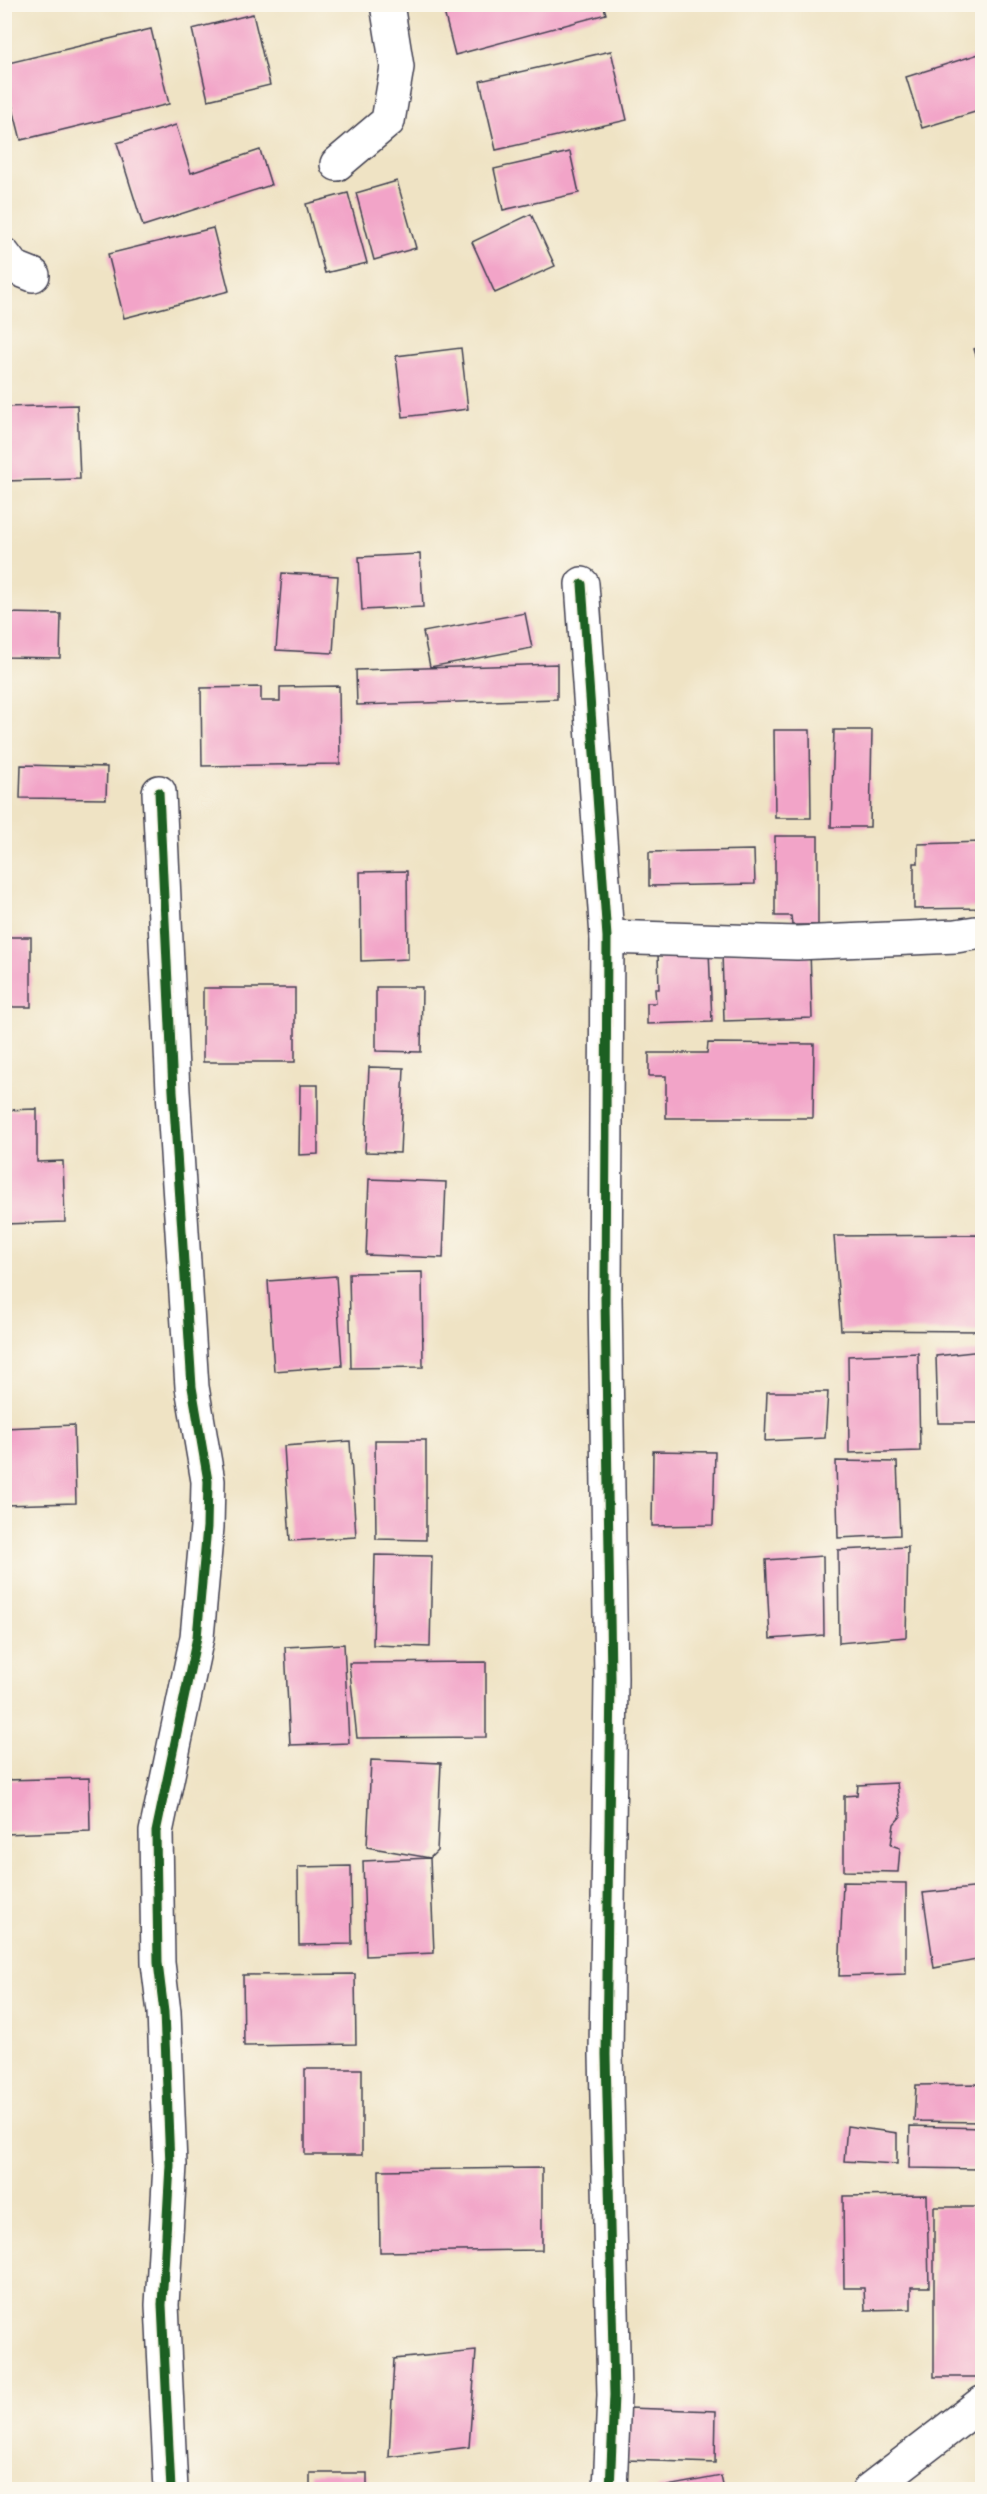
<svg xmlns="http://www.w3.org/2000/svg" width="987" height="2494" font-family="'Gochi Hand',sans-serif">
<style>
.building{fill:#f2a4c8}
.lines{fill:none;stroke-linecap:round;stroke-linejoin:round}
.street-casing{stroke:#413f50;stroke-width:36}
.street{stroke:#fff;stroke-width:33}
.cycleway-casing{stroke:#fbf7ec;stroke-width:13}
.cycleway{stroke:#1b5e20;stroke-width:9}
</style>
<rect width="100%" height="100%" fill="#fbf7ec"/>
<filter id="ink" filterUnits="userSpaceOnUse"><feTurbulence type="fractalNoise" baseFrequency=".0167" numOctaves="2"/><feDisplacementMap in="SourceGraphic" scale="12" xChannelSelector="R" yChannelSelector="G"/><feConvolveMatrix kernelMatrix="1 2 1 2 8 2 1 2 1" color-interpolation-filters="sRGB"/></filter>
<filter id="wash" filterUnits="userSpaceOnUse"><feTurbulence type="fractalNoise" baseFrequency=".008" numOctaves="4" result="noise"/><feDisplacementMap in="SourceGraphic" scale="24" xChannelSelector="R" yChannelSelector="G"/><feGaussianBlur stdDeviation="1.35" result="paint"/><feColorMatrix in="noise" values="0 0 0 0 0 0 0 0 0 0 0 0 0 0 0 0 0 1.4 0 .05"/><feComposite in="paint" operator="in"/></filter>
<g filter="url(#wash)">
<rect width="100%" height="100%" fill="#efe3c4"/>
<g id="blocks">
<!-- building -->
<g class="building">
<path d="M 442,4 L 603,4 L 606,14 L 455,55 Z"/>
<path d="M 253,14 L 270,85 L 208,100 L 192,29 Z"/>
<path d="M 151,29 L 169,104 L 21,140 L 4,73 L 4,64 Z"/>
<path d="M 611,51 L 627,120 L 496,150 L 480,81 Z"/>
<path d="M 982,53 L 982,110 L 922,128 L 906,77 Z"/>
<path d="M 176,125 L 191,173 L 260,150 L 271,185 L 143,226 L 117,143 Z"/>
<path d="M 570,152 L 579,193 L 503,210 L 494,169 Z"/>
<path d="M 397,181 L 416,248 L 374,260 L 356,193 Z"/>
<path d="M 348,193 L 367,263 L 325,273 L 306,204 Z"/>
<path d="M 531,214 L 555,266 L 495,293 L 472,242 Z"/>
<path d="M 213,228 L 229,291 L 124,318 L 108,254 Z"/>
<path d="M 982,346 L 982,374 L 974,349 Z"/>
<path d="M 461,348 L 468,409 L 403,417 L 396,356 Z"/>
<path d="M 77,405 L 80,479 L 4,481 L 4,407 Z"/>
<path d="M 420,554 L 423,607 L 362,610 L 359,557 Z"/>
<path d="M 282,573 L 338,576 L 333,653 L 276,650 Z"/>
<path d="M 4,613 L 61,614 L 60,658 L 4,657 Z"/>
<path d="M 525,613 L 532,648 L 430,667 L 423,632 Z"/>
<path d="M 557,664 L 557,699 L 357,705 L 356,670 Z"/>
<path d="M 339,686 L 340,764 L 202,766 L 201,688 L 261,687 L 261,701 L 280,701 L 280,687 Z"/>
<path d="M 774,730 L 810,730 L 811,818 L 775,818 Z"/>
<path d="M 834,730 L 872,730 L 870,827 L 831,827 Z"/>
<path d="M 21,765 L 107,767 L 106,799 L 20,798 Z"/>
<path d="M 775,836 L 818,836 L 818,925 L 792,925 L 791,916 L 775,916 Z"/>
<path d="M 982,842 L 982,908 L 914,909 L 914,863 L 918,863 L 918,844 Z"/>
<path d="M 754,850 L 755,884 L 649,886 L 649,852 Z"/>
<path d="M 407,871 L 408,959 L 361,961 L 360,872 Z"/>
<rect x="4" y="937" width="27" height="70"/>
<path d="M 810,949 L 812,1018 L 724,1021 L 722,952 Z"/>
<path d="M 709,951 L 712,1022 L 647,1024 L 647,1003 L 656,1003 L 655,989 L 659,989 L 658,952 Z"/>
<path d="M 376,987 L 422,987 L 421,1052 L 376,1051 Z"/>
<rect x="203" y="988" width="92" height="74"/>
<path d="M 708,1043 L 814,1044 L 813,1118 L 666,1118 L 666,1076 L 649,1076 L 649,1053 L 707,1053 Z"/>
<path d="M 369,1067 L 404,1068 L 400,1153 L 365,1152 Z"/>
<path d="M 300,1085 L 318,1085 L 318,1154 L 299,1155 Z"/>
<path d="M 37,1109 L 37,1162 L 63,1161 L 65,1222 L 4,1224 L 4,1110 Z"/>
<path d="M 369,1179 L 446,1182 L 443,1258 L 366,1255 Z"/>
<path d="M 982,1235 L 982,1331 L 841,1330 L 834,1236 Z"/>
<path d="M 422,1272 L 423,1367 L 351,1368 L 349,1273 Z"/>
<path d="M 336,1276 L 342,1366 L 274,1371 L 268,1281 Z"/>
<path d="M 982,1351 L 982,1423 L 938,1423 L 936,1356 Z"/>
<path d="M 918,1353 L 920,1451 L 849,1453 L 848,1356 Z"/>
<path d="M 767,1392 L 828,1392 L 825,1438 L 765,1441 Z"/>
<path d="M 74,1425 L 76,1503 L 4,1505 L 4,1428 Z"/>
<path d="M 375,1440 L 426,1440 L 426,1540 L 376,1539 Z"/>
<path d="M 350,1441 L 356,1537 L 290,1541 L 284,1446 Z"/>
<path d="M 653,1451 L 715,1452 L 713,1525 L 652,1526 Z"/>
<path d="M 836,1461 L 897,1462 L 900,1535 L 838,1538 Z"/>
<path d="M 908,1547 L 906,1637 L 839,1643 L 838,1550 Z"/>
<path d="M 375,1555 L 432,1556 L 430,1647 L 373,1645 Z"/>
<path d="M 823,1556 L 824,1635 L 770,1639 L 766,1560 Z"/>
<path d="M 344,1644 L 349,1743 L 290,1745 L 285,1647 Z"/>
<path d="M 486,1662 L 486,1737 L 357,1738 L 349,1663 Z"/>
<path d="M 371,1760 L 441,1763 L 437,1851 L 430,1858 L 367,1847 Z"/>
<path d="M 89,1778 L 90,1831 L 4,1834 L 4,1780 Z"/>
<path d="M 897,1783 L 901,1816 L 894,1824 L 891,1845 L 900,1848 L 898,1872 L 844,1871 L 844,1796 L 857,1795 L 858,1785 Z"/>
<path d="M 430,1858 L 434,1953 L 366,1956 L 363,1861 Z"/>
<path d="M 351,1866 L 352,1944 L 299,1945 L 298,1867 Z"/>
<path d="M 843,1882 L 906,1883 L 906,1974 L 839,1976 Z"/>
<path d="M 982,1887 L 982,1959 L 934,1968 L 923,1893 Z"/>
<path d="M 355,1974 L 356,2044 L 244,2046 L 243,1975 Z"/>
<rect x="305" y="2069" width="57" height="86"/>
<path d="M 982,2084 L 982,2122 L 914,2121 L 916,2085 Z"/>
<path d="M 847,2126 L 897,2133 L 897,2164 L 844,2161 Z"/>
<path d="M 910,2126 L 982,2128 L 982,2169 L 909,2168 Z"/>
<path d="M 542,2168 L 542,2250 L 380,2252 L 379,2170 Z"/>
<path d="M 927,2195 L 929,2287 L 911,2287 L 911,2309 L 865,2310 L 864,2288 L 844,2288 L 843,2196 Z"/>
<rect x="934" y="2207" width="48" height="170"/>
<path d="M 476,2351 L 469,2447 L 389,2457 L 394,2359 Z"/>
<path d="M 628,2408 L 716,2411 L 715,2463 L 626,2460 Z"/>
<rect x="310" y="2473" width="57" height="17"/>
<path d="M 721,2476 L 724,2490 L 656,2490 L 656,2488 Z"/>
</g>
</g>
</g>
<g filter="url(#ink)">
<use href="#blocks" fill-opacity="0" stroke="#413f50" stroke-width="1.5"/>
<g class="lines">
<defs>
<g id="street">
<path d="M 337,164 L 388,121 L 397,67 L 387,4"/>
<path d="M 4,255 L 13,267 L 33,275"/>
<path d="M 582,584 L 607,937 L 605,1299 L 611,1678 L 606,2055 L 614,2395 L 610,2490"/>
<path d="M 159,792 L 173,1091 L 192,1387 L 208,1481 L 207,1527 L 197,1637 L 156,1832 L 158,1963 L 164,2012 L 170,2165 L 162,2305 L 171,2490"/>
<path d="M 607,937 L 797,943 L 956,936 L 982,932"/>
<path d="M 869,2490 L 982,2403"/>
</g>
</defs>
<!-- street casing -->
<use href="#street" class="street-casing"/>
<!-- street -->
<use href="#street" class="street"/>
<defs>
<g id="cycleway">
<path d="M 582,584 L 607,937 L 605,1299 L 611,1678 L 606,2055 L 614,2395 L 610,2490"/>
<path d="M 159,792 L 173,1091 L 192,1387 L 208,1481 L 207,1527 L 197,1637 L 156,1832 L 158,1963 L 164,2012 L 170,2165 L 162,2305 L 171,2490"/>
</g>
</defs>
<!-- cycleway casing -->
<use href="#cycleway" class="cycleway-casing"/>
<!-- cycleway -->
<use href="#cycleway" class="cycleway"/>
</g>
</g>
<!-- margin -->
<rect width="987" height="2494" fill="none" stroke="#fbf7ec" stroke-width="24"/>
</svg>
